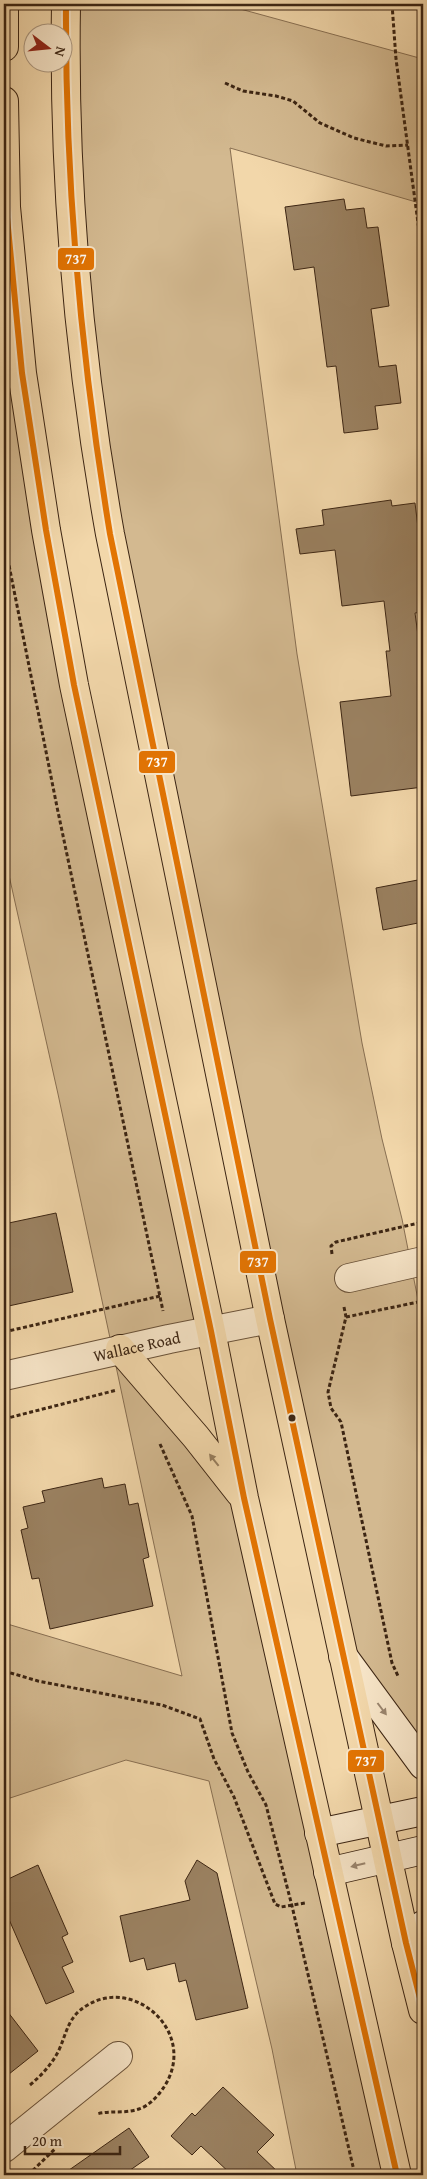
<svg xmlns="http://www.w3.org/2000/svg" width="427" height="2179" font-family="'Gentium Book Plus',serif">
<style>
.green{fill:#d3b990;stroke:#886f52}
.building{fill:#9b8262;stroke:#3c2513}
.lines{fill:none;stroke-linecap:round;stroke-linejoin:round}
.minor-casing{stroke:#6a5239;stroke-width:30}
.secondary-casing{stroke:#3c2513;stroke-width:30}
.primary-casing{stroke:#3c2513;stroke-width:30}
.path{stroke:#3c2513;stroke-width:3;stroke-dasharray:4 2.5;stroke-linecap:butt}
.minor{stroke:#f7e5c8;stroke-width:28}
.secondary{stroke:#f7e5c8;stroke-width:28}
.primary{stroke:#f2d7aa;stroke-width:28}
.bus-1-casing{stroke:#f7e5c8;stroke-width:10}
.bus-1{stroke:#e27403;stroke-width:6}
.oneway{fill:#977e5e}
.oneway2{fill:#9a856e}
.bus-dot{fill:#3c2513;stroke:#f7e5c8;stroke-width:2}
.labels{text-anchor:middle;stroke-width:4.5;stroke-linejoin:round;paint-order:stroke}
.street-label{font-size:16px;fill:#3c2513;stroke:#f7e5c8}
.line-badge{stroke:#f7e5c8;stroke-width:2}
.badge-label{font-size:14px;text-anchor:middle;font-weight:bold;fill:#fff}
</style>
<rect width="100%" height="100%" fill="#f2d7aa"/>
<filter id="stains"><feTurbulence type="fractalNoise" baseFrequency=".004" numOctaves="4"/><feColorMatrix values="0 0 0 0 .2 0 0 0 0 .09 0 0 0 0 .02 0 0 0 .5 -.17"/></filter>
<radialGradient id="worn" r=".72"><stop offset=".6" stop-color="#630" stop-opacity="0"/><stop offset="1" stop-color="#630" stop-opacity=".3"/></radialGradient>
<!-- green -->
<g class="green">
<path d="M 66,4 L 222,4 L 423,59 L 423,204 L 230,148 L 297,654 L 362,1043 L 382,1139 L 402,1219 L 423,1325 L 423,1764 L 343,1656 L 110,534 Z"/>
<path d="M 4,101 L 14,298 L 211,1331 L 121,1349 L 244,1498 L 397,2175 L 297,2175 L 272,2049 L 209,1781 L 126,1760 L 4,1800 L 4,1623 L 182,1676 L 58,1094 L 4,853 Z"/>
</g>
<!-- building -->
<g class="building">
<path d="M 344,199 L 346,210 L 364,208 L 367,228 L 378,227 L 389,306 L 371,309 L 379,367 L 396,365 L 401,403 L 375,406 L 378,429 L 344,433 L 336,366 L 327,367 L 314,267 L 294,270 L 285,207 Z"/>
<path d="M 391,500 L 392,506 L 415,503 L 423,568 L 423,588 L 420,588 L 423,612 L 415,613 L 423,673 L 423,787 L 351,796 L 340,702 L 391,696 L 386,651 L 390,651 L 384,601 L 342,606 L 335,550 L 300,554 L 296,529 L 324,525 L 322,510 Z"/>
<path d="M 423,879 L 423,922 L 383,930 L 376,888 Z"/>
<path d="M 56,1213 L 73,1292 L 4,1307 L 4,1224 Z"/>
<path d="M 102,1478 L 104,1488 L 125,1484 L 129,1505 L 138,1503 L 149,1557 L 143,1559 L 153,1606 L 50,1629 L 39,1578 L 32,1579 L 21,1530 L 28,1528 L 23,1507 L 45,1502 L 42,1491 Z"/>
<path d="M 197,1860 L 217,1873 L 248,2008 L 196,2020 L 186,1980 L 179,1982 L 175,1963 L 147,1970 L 144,1958 L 130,1962 L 120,1916 L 190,1900 L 185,1881 Z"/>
<path d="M 38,1865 L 68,1934 L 62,1937 L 73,1962 L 62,1967 L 74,1992 L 46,2004 L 4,1908 L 4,1881 Z"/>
<path d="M 4,2007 L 38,2051 L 4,2078 Z"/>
<path d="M 223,2087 L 274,2135 L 257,2152 L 281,2175 L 232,2175 L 201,2146 L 192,2155 L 171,2136 L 192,2113 L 195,2116 Z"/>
<path d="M 129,2128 L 149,2157 L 123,2175 L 62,2175 Z"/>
</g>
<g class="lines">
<defs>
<g id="minor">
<path d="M 349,1278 L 423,1261"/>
<path id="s1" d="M 4,1376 L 169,1339 L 270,1319"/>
<path d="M 4,2148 L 118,2056"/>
</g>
<g id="secondary">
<path d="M 343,1656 L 423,1765"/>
<path d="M 319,1833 L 423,1811"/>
<path d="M 328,1872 L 423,1850"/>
<path d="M 406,1943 L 423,1925"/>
</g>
<g id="primary">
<path d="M 66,4 C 63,181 79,360 110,534 L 270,1319 L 406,1943 L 423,2010"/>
<path d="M 4,47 L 4,4"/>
<path d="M 4,101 L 6,207 L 22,373 L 46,530 L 74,685 L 211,1331 L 244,1498 L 397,2175"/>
<path d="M 120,1349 L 196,1437 L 240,1493"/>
</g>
</defs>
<!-- minor casing -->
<use href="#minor" class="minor-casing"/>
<!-- secondary casing -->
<use href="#secondary" class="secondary-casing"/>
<!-- primary casing -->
<use href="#primary" class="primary-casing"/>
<!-- path -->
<g class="path">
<path d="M 392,4 L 396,59 L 423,260"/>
<path d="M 225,83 L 243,91 L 276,96 L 293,101 L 320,123 L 354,138 L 386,146 L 408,145"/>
<path d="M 4,540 L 57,807 L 163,1311"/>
<path d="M 332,1254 L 331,1246 L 336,1242 L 423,1222"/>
<path d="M 344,1307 L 346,1317 L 328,1392 L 331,1408 L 341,1422 L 392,1663 L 398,1676"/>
<path d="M 346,1317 L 423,1301"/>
<path d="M 4,1332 L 160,1296"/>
<path d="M 4,1419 L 117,1390"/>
<path d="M 160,1444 L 192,1516 L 232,1733 L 248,1772 L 266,1805 L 292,1906 L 355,2175"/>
<path d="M 4,1671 L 38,1681 L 162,1705 L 200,1719 L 214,1759 L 234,1797 L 275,1904 L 281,1907 L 305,1903"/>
<path d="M 30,2085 C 42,2075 52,2064 59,2050 C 67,2032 68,2017 86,2006 C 134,1975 199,2033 164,2087 C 158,2096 149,2106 139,2109 C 125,2114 111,2110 97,2114"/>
<path d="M 28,2175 L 56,2148"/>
</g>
<!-- minor -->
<use href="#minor" class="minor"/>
<!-- secondary -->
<use href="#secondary" class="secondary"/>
<!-- primary -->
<use href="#primary" class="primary"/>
<defs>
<g id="bus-1">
<path d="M 4,4 L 4,47"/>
<path d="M 66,4 C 65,182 81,358 110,534 L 270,1319 L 406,1943 L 423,2010"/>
<path d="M 4,101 L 6,207 L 22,373 L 46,530 L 74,685 L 211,1331 L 244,1498 L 397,2175"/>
</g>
</defs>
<!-- bus-1 casing -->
<use href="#bus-1" class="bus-1-casing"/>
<!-- bus-1 -->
<use href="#bus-1" class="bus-1"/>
</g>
<!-- one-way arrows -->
<defs><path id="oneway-solid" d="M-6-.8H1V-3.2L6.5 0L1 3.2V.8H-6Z" transform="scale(1.25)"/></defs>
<use class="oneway" href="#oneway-solid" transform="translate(214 1460) rotate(-128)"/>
<g class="oneway2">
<use href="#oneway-solid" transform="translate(382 1709) rotate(53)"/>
<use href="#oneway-solid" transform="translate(358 1865) rotate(166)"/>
</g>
<!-- markers -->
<circle class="bus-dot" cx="292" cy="1418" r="4.5"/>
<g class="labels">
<!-- street labels -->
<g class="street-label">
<text dy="6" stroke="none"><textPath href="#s1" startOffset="136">Wallace Road</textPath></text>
</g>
</g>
<g class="line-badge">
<rect x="57" y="247" width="38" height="24" rx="5" fill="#e27403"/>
<rect x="138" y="750" width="38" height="24" rx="5" fill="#e27403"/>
<rect x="239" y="1250" width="38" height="24" rx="5" fill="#e27403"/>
<rect x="347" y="1749" width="38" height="24" rx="5" fill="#e27403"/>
</g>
<g class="badge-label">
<text x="76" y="264">737</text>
<text x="157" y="767">737</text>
<text x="258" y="1267">737</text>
<text x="366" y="1766">737</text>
</g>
<!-- margin -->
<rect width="427" height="2179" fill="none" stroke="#f2d7aa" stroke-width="20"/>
<rect x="5" y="5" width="417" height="2169" fill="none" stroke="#3c2513" stroke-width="2.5"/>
<rect x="10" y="10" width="407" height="2159" fill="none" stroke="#3c2513"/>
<!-- north arrow -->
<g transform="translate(48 48) rotate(106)"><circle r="24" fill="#f7e5c8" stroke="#ac9880"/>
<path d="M0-4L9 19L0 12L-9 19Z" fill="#8f2418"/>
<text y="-8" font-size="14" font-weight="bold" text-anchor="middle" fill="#3c2513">N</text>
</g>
<!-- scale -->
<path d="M25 2146v8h95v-8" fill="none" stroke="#3c2513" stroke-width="2.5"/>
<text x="32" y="2146" font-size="15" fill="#3c2513" stroke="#f7e5c8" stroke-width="4" paint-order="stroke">20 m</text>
<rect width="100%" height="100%" filter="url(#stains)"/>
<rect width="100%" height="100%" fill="url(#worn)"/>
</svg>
